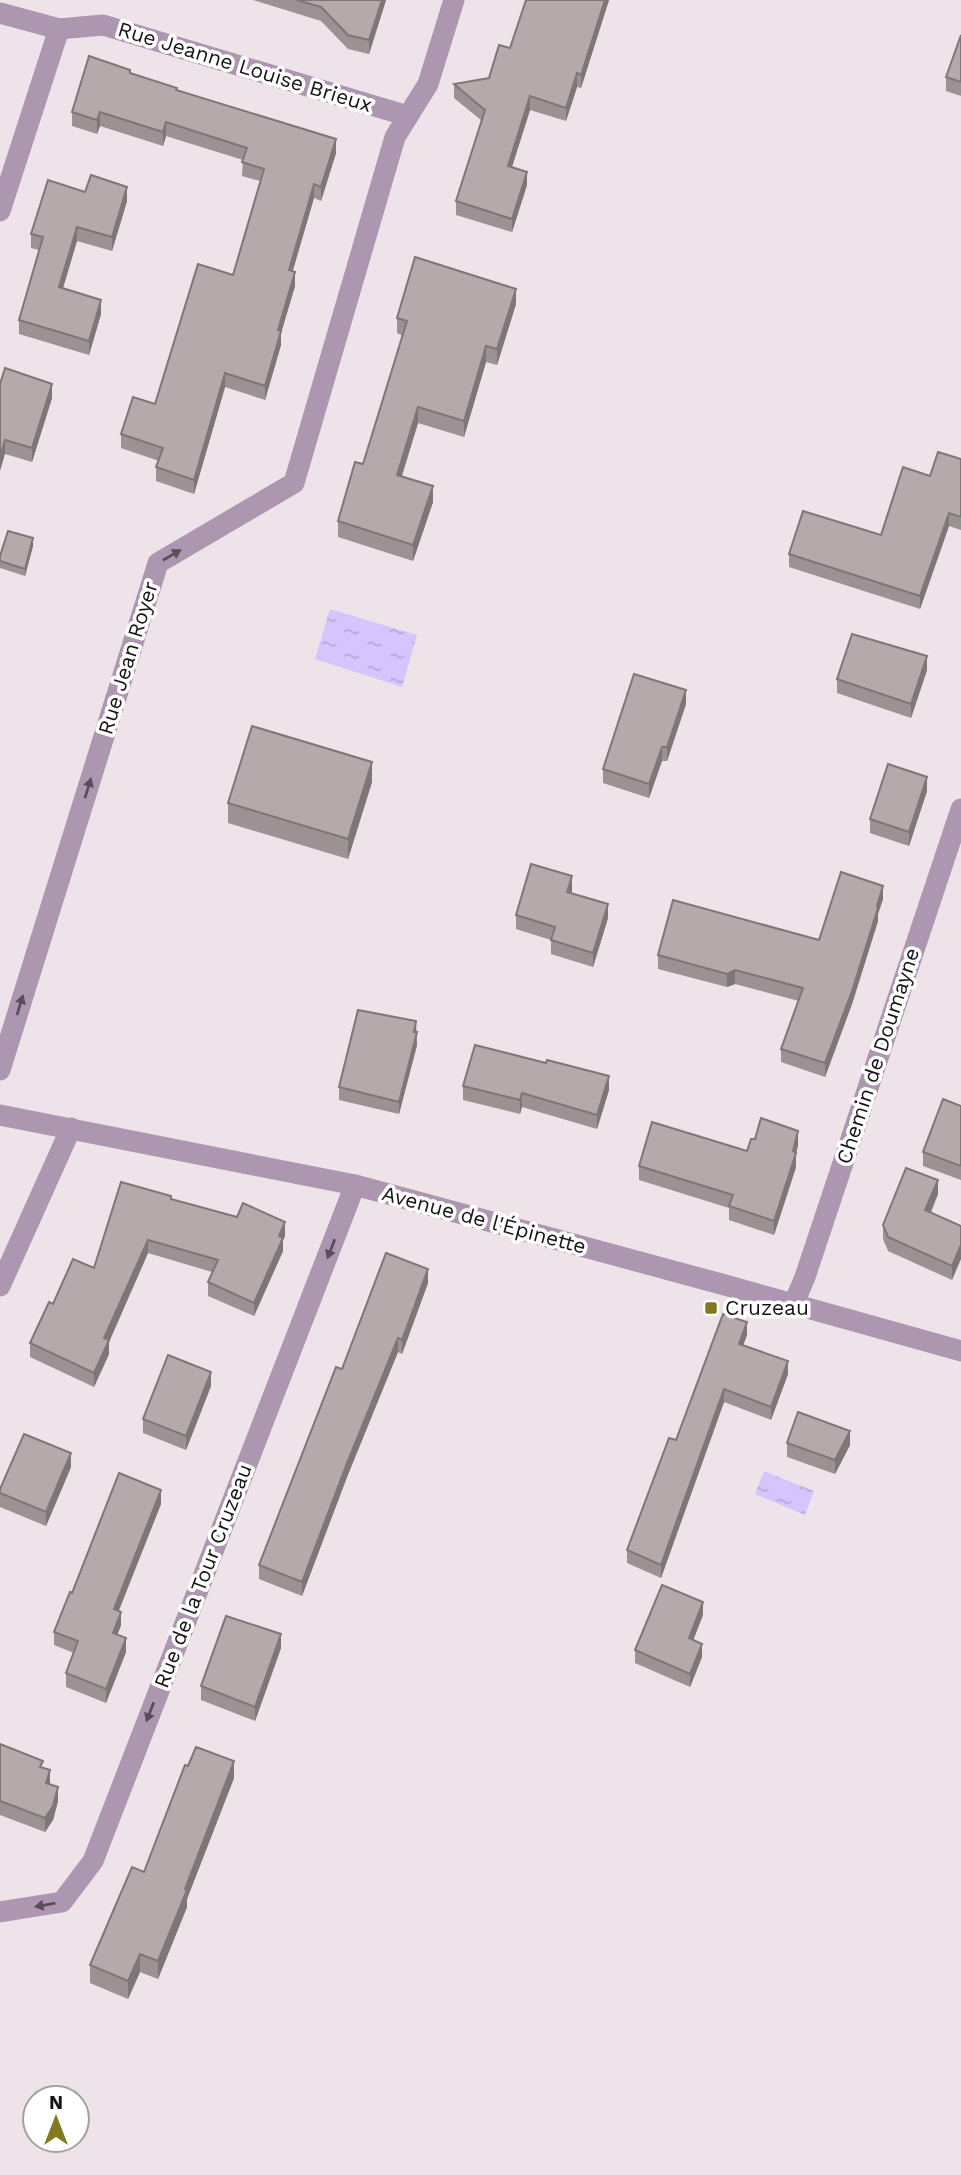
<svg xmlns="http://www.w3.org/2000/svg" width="961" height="2175" font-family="'Work Sans',sans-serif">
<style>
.water{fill:url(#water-ripples)}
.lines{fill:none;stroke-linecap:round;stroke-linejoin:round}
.minor{stroke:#ad96b0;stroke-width:21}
.tertiary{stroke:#ad96b0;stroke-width:21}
.wall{fill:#9c9193}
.shaded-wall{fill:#7f7678}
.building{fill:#b5a9ab;stroke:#7f7678;stroke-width:2}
.oneway{fill:#5a4e5b}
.poi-dot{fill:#80791e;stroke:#fff;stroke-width:2.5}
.labels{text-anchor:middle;stroke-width:7;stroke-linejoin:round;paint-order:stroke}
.street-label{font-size:21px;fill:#171416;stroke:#fff}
.poi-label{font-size:21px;fill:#171416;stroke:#fff;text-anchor:start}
</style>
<defs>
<pattern id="water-ripples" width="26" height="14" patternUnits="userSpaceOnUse" patternTransform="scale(1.75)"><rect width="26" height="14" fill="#d5c4fd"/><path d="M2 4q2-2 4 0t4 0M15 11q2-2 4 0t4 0" fill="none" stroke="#b6a8d8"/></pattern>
</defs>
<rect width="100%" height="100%" fill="#ede3e8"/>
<!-- water -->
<g class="water">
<path d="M 330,609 L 417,635 L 402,687 L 315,659 Z"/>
<path d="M 764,1471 L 814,1491 L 805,1515 L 755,1494 Z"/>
</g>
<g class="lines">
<!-- minor -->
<g class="minor">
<path d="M 0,13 L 59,29 L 103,25 L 408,116"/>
<path d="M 0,211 L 59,29"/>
<path d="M 0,1070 L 158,563 L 294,483 L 395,137 L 428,84 L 454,0"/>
<path d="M 0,1286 L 71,1128"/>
<path d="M 794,1303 L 805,1277 L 961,809"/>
<path d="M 0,1912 L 62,1902 L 93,1861 L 355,1185"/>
</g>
<!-- tertiary -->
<path class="tertiary" d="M 0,1115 L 355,1185 L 725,1285 L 961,1351"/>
</g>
<!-- wall -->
<g class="wall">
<path d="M 253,0 L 386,0 L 369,54 L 348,49 L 321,21 Z"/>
<path d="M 609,0 L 581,88 L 577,87 L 566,121 L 530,110 L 512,167 L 527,185 L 512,232 L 456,215 L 456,201 L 482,121 L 454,98 L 454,84 L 489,78 L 510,48 Z"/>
<path d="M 961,35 L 961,96 L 946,91 L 946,77 Z"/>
<path d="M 130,73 L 177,90 L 336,153 L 321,201 L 314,198 L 292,272 L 295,286 L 281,333 L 281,345 L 265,400 L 225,387 L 194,494 L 156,481 L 156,467 L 159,461 L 121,448 L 121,434 L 155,404 L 233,275 L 260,181 L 242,176 L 243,160 L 166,136 L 163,146 L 100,126 L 97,134 L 72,126 L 72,112 Z"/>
<path d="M 85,192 L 127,201 L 112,251 L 77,241 L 63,288 L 101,314 L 89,355 L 19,334 L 19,320 L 39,250 L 31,248 L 31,234 Z"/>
<path d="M 516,304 L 497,365 L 486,362 L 464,437 L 418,423 L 402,476 L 433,502 L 413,561 L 338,537 L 338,521 L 363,464 L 403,336 L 397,333 L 397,318 Z"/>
<path d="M 0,384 L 52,398 L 32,462 L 5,454 Z"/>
<path d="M 961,459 L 961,530 L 949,526 L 920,609 L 789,567 L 789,554 L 881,535 L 930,476 Z"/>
<path d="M 33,546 L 25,576 L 0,568 L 0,556 Z"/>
<path d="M 927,670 L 911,718 L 837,693 L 837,679 Z"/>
<path d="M 686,704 L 667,761 L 662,761 L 649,798 L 603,783 L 603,769 Z"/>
<path d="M 372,782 L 348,859 L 228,823 L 228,803 Z"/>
<path d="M 927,791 L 909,846 L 870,833 L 870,819 Z"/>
<path d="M 572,891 L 571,894 L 608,918 L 593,967 L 551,954 L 551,940 L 516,929 L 516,915 Z"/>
<path d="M 883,899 L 878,914 L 878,921 L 852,1004 L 825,1077 L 781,1062 L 781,1049 L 799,1001 L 735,984 L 727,987 L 658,969 L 658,955 L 819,940 Z"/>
<path d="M 416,1032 L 417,1045 L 399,1114 L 339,1100 L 339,1087 Z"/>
<path d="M 463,1086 L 609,1090 L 597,1129 L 522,1107 L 520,1114 L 463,1100 Z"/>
<path d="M 961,1106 L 961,1180 L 923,1166 L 923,1152 Z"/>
<path d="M 798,1145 L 796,1154 L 796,1167 L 774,1235 L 729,1220 L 729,1208 L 639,1180 L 639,1166 Z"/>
<path d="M 938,1194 L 931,1213 L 961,1226 L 952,1280 L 888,1251 L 883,1239 L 883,1225 Z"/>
<path d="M 171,1199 L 285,1236 L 283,1240 L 283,1251 L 254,1316 L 208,1296 L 208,1282 L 212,1272 L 148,1253 L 109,1342 L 109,1354 L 94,1387 L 30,1357 L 30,1343 L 53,1304 Z"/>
<path d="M 428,1283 L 402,1354 L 398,1352 L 347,1477 L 302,1596 L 259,1579 L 259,1565 L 342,1369 Z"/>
<path d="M 747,1335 L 743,1345 L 788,1374 L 771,1420 L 724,1402 L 661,1578 L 627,1563 L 627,1550 L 676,1440 Z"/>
<path d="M 211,1386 L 186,1450 L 143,1433 L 143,1419 Z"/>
<path d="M 787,1443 L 850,1445 L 835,1474 L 787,1457 Z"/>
<path d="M 71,1467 L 46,1526 L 0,1507 L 0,1489 Z"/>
<path d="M 161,1504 L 118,1611 L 121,1625 L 117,1635 L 126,1652 L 106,1703 L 66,1687 L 66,1673 L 74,1653 L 54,1645 L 54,1632 L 72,1593 Z"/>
<path d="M 703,1615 L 693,1640 L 702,1657 L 690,1687 L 635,1663 L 635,1650 Z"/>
<path d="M 281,1648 L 255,1721 L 201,1700 L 201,1686 Z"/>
<path d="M 0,1744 L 43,1768 L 58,1801 L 53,1820 L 45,1832 L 0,1815 Z"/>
<path d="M 234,1778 L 187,1899 L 187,1907 L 158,1979 L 140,1972 L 128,1999 L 90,1983 L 90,1965 Z"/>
</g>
<!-- shaded-wall -->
<g class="shaded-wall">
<path d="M 382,0 L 386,0 L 369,54 L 369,40 Z"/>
<path d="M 605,0 L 609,0 L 581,88 L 581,75 Z"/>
<path d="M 577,73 L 577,87 L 566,121 L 566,108 Z"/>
<path d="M 530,96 L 530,110 L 508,179 L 508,166 Z"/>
<path d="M 100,112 L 100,126 L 97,134 L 97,120 Z"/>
<path d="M 166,122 L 166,136 L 163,146 L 163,132 Z"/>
<path d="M 336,139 L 336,153 L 321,201 L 321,187 Z"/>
<path d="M 527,172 L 527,185 L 512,232 L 512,219 Z"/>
<path d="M 314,184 L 314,198 L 289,284 L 289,270 Z"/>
<path d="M 127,187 L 127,201 L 112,251 L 112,237 Z"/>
<path d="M 77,227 L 77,241 L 59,301 L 59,287 Z"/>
<path d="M 295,272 L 295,286 L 281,333 L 281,345 L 265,400 L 265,386 L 278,330 Z"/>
<path d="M 516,289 L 516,304 L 497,365 L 497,349 Z"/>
<path d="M 101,300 L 101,314 L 89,355 L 89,341 Z"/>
<path d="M 486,346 L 486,362 L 464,437 L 464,421 Z"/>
<path d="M 225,373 L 225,387 L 194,494 L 194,480 Z"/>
<path d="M 52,384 L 52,398 L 32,462 L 32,448 Z"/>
<path d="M 418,407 L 418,423 L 397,491 L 397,475 Z"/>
<path d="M 5,440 L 5,454 L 0,471 L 0,457 Z"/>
<path d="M 433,486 L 433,502 L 413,561 L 413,545 Z"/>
<path d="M 949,513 L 949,526 L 920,609 L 920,596 Z"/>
<path d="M 33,538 L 33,546 L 25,576 L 25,569 Z"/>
<path d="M 927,656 L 927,670 L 911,718 L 911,704 Z"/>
<path d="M 686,690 L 686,704 L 667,761 L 667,747 Z"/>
<path d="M 662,747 L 662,761 L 649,798 L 649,784 Z"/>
<path d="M 372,762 L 372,782 L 348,859 L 348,839 Z"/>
<path d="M 927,777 L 927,791 L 909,846 L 909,832 Z"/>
<path d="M 572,876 L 572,891 L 567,906 L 567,892 Z"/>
<path d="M 883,886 L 883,899 L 878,914 L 878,921 L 852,1004 L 825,1077 L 825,1063 Z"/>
<path d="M 608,904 L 608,918 L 593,967 L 593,953 Z"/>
<path d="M 735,970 L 735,984 L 727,987 L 727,974 Z"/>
<path d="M 416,1021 L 417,1045 L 399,1114 L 399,1102 Z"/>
<path d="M 609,1076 L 609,1090 L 597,1129 L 597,1115 Z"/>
<path d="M 522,1093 L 522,1107 L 520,1114 L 520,1100 Z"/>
<path d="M 798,1131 L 798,1145 L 796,1154 L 796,1167 L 774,1235 L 774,1221 Z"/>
<path d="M 938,1180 L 938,1194 L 925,1224 L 925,1210 Z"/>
<path d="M 285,1222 L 285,1236 L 283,1240 L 283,1251 L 254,1316 L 254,1303 Z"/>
<path d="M 148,1240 L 148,1253 L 109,1342 L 109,1354 L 94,1387 L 94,1373 L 104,1338 Z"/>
<path d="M 961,1245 L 961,1259 L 952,1280 L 952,1266 Z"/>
<path d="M 428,1269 L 428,1283 L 402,1354 L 402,1340 Z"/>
<path d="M 747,1322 L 747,1335 L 739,1357 L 739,1344 Z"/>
<path d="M 398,1338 L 398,1352 L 347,1477 L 302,1596 L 302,1582 L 347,1463 Z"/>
<path d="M 788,1361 L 788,1374 L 771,1420 L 771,1407 Z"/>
<path d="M 211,1372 L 211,1386 L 186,1450 L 186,1436 Z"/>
<path d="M 724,1389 L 724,1402 L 661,1578 L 661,1565 Z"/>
<path d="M 850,1431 L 850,1445 L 835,1474 L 835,1460 Z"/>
<path d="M 71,1453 L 71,1467 L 46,1526 L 46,1512 Z"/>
<path d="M 161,1490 L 161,1504 L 114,1623 L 114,1609 Z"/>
<path d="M 703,1602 L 703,1615 L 689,1651 L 689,1638 Z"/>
<path d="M 121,1612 L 121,1625 L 113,1647 L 113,1633 Z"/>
<path d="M 281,1634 L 281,1648 L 255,1721 L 255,1707 Z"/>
<path d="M 126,1638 L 126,1652 L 106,1703 L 106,1689 Z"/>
<path d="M 702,1644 L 702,1657 L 690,1687 L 690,1674 Z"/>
<path d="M 234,1761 L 234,1778 L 187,1899 L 187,1907 L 158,1979 L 158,1961 Z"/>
<path d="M 50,1770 L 50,1784 L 46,1783 Z"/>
<path d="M 58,1787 L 58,1801 L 53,1820 L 45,1832 L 45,1818 Z"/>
<path d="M 140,1954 L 140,1972 L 128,1999 L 128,1981 Z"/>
</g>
<!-- building -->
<g class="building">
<path d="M 297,0 L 382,0 L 369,40 L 348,35 L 321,7 Z"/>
<path d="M 526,0 L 605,0 L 581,75 L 577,73 L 566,108 L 530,96 L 508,166 L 527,172 L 512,219 L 456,201 L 485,110 L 454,84 L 489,78 L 499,45 L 510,48 Z"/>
<path d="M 961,35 L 961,82 L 946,77 Z"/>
<path d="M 89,56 L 130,70 L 130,73 L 177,88 L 176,90 L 336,139 L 321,187 L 314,184 L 289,270 L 295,272 L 278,330 L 281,331 L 265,386 L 225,373 L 194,480 L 156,467 L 163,448 L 121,434 L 133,397 L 155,404 L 198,264 L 233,275 L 264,169 L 242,162 L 247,148 L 166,122 L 163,132 L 100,112 L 97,120 L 72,112 Z"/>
<path d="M 91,175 L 127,187 L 112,237 L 77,227 L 59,287 L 101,300 L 89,341 L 19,320 L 43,237 L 31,234 L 48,180 L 85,192 Z"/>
<path d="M 415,257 L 516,289 L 497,349 L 486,346 L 464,421 L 418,407 L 397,475 L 433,486 L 413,545 L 338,521 L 355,462 L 363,464 L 407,321 L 397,318 Z"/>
<path d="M 5,368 L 52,384 L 32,448 L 5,440 L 0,457 L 0,384 Z"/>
<path d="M 938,452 L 961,459 L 961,517 L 949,513 L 920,596 L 789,554 L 803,511 L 881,535 L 903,467 L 930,476 Z"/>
<path d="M 8,531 L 33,538 L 25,569 L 0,561 L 0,556 Z"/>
<path d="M 852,634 L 927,656 L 911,704 L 837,679 Z"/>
<path d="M 634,674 L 686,690 L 667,747 L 662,747 L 649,784 L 603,769 Z"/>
<path d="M 252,726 L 372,762 L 348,839 L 228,803 Z"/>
<path d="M 888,764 L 927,777 L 909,832 L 870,819 Z"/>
<path d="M 531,864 L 572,876 L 567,892 L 608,904 L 593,953 L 551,940 L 555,927 L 516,915 Z"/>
<path d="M 841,872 L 883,886 L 877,906 L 878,908 L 852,991 L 825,1063 L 781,1049 L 803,988 L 735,970 L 727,974 L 658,955 L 673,900 L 819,940 Z"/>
<path d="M 358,1010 L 416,1021 L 414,1032 L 417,1032 L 399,1102 L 339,1087 Z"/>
<path d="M 475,1045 L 546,1063 L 547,1060 L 609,1076 L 597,1115 L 522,1093 L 520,1100 L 463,1086 Z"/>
<path d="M 943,1099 L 961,1106 L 961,1166 L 923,1152 Z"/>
<path d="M 761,1118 L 798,1131 L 793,1151 L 796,1153 L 774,1221 L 729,1206 L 733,1195 L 639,1166 L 652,1122 L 747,1151 L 751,1139 L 755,1139 Z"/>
<path d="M 906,1168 L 938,1180 L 925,1210 L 961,1226 L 961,1245 L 952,1266 L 888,1237 L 883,1225 Z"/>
<path d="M 121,1182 L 171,1196 L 171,1199 L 237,1217 L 243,1203 L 285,1222 L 279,1236 L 283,1238 L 254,1303 L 208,1282 L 218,1260 L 148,1240 L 104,1338 L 109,1340 L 94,1373 L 30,1343 L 49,1302 L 53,1304 L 73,1259 L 94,1268 Z"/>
<path d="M 386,1253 L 428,1269 L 402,1340 L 398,1338 L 347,1463 L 302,1582 L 259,1565 L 336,1367 L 342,1369 Z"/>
<path d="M 723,1314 L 747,1322 L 739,1344 L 788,1361 L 771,1407 L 724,1389 L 661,1565 L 627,1550 L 669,1438 L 676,1440 Z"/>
<path d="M 168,1355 L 211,1372 L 186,1436 L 143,1419 Z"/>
<path d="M 798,1412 L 850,1431 L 835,1460 L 787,1443 Z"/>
<path d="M 24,1434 L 71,1453 L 46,1512 L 0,1493 L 0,1489 Z"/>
<path d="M 119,1473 L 161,1490 L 114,1609 L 121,1612 L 113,1633 L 126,1638 L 106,1689 L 66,1673 L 78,1641 L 54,1632 L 70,1592 L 72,1593 Z"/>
<path d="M 662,1585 L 703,1602 L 689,1638 L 702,1644 L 690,1674 L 635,1650 Z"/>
<path d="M 226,1616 L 281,1634 L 255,1707 L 201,1686 Z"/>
<path d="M 0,1744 L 43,1761 L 40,1767 L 50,1770 L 46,1783 L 58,1787 L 53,1806 L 45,1818 L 0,1801 Z"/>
<path d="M 196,1747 L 234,1761 L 185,1889 L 187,1890 L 158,1961 L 140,1954 L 128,1981 L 90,1965 L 132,1867 L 144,1872 L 185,1765 L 188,1766 Z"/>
</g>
<!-- one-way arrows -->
<defs><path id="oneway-solid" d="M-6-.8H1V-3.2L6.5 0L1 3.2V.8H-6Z" transform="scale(1.75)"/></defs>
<g class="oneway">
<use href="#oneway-solid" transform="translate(172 555) rotate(-30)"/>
<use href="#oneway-solid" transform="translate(88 788) rotate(-73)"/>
<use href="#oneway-solid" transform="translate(20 1005) rotate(-73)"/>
<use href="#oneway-solid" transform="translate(331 1249) rotate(111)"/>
<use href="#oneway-solid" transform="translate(150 1712) rotate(111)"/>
<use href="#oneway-solid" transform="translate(45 1905) rotate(170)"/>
</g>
<!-- markers -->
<rect class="poi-dot" x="704" y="1301" width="14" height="14" rx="3.5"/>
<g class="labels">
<!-- street labels -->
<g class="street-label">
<text transform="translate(245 67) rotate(17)" y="7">Rue Jeanne Louise Brieux</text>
<text transform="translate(128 658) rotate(-73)" y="7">Rue Jean Royer</text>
<text transform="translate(878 1056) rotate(-72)" y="7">Chemin de Doumayne</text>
<text transform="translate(484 1220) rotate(15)" y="7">Avenue de l'Épinette</text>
<text transform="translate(203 1576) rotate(-69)" y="7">Rue de la Tour Cruzeau</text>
</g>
<!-- poi labels -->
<g class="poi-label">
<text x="725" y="1315">Cruzeau</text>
</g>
</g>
<!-- north arrow -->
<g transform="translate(56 2119)"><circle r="33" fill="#ffffff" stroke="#a2a1a2" stroke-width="2"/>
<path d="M0-5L12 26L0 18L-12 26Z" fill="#80791e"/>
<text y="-10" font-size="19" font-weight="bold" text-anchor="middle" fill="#171416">N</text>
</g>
</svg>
